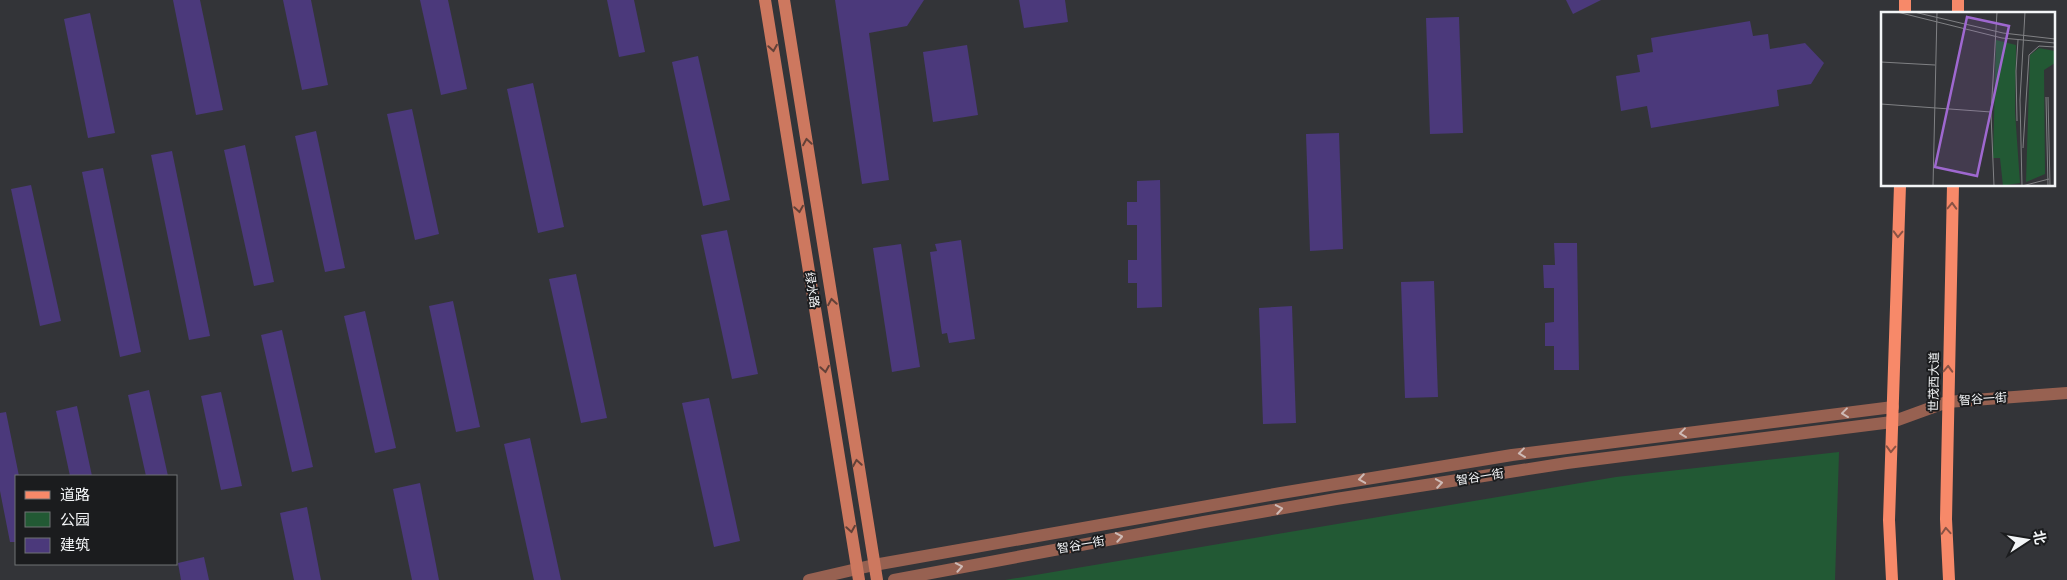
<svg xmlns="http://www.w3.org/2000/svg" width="2067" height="580" font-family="Ubuntu,'Noto Sans SC',sans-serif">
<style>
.green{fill:#225934}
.building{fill:#4b397b}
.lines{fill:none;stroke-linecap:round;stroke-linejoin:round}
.tertiary{stroke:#976151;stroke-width:12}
.secondary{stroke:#cd785f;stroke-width:12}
.primary{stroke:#f78969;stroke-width:12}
.oneway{stroke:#624138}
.oneway2{stroke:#895244}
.oneway3{stroke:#cebab5}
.labels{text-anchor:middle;stroke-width:4;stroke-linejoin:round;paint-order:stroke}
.street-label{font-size:12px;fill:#f3f5f7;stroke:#1b1c1e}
.inset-road{fill:none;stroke:#808184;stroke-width:1}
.view{fill:#9f68d0;fill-opacity:0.15;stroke:#9f68d0;stroke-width:2.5}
.inset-edge{fill:none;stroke:#f3f5f7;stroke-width:2.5}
</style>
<rect width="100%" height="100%" fill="#333438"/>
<!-- green -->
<path class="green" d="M 1839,452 L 1835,580 L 1005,580 L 1616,477 Z"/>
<!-- building -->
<g class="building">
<path d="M 173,0 L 200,0 L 223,110 L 196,115 Z"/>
<path d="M 283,0 L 311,0 L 328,85 L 302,90 Z"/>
<path d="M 420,0 L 448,0 L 467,89 L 441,95 Z"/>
<path d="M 607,0 L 634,0 L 645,52 L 619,57 Z"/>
<path d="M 835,0 L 924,0 L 907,26 L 869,33 L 889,180 L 862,184 Z"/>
<path d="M 1019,0 L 1065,0 L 1068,22 L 1024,28 Z"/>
<path d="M 1566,0 L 1601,0 L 1573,14 Z"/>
<path d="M 90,13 L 115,133 L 88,138 L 64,19 Z"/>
<path d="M 1459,17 L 1463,133 L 1430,134 L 1426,18 Z"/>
<path d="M 1750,21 L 1753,36 L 1768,34 L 1770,49 L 1805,43 L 1824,63 L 1811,84 L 1777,90 L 1779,106 L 1651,128 L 1647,106 L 1621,111 L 1616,76 L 1640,72 L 1637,55 L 1653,52 L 1651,38 Z"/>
<path d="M 967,45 L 978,115 L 933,122 L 923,52 Z"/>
<path d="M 698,56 L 730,200 L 703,206 L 672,62 Z"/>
<path d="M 533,83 L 564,227 L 538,233 L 507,89 Z"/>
<path d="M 412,109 L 439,234 L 415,240 L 387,114 Z"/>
<path d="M 316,131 L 345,268 L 325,272 L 295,136 Z"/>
<path d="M 1339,133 L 1343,249 L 1310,251 L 1306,134 Z"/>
<path d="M 245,145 L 274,282 L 254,286 L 224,150 Z"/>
<path d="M 172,151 L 210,336 L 189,340 L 151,155 Z"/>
<path d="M 103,168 L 141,352 L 120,357 L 82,172 Z"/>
<path d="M 1160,180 L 1162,307 L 1137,308 L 1137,283 L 1128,283 L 1128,260 L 1137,260 L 1137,225 L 1127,225 L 1127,202 L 1137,202 L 1137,181 Z"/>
<path d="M 31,185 L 61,321 L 40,326 L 11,189 Z"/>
<path d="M 727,230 L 758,374 L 732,379 L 701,235 Z"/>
<path d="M 961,240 L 975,339 L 949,343 L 947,333 L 942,334 L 930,252 L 937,251 L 935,244 Z"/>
<path d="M 1554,243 L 1577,243 L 1579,370 L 1554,370 L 1554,346 L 1545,346 L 1545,323 L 1554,322 L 1554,288 L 1544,288 L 1543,265 L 1555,265 Z"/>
<path d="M 901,244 L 920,367 L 892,372 L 873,248 Z"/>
<path d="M 576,274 L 607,418 L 581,423 L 549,279 Z"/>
<path d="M 1434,281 L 1438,397 L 1405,398 L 1401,282 Z"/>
<path d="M 453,301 L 480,427 L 456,432 L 429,306 Z"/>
<path d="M 1292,306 L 1296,423 L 1263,424 L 1259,308 Z"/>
<path d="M 365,311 L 396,448 L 375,453 L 344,316 Z"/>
<path d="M 282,330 L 313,467 L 292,472 L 261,335 Z"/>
<path d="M 149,390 L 168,476 L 146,476 L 128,395 Z"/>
<path d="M 221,392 L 242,486 L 221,490 L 201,396 Z"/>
<path d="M 709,398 L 740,541 L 714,547 L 682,403 Z"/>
<path d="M 77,406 L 92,476 L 70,476 L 56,411 Z"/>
<path d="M 6,412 L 19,476 L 16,476 L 16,542 L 10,542 L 0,491 L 0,413 Z"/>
<path d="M 530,438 L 561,580 L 534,580 L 504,444 Z"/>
<path d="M 420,483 L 439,580 L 412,580 L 393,489 Z"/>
<path d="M 307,507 L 321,580 L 294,580 L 280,513 Z"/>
<path d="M 204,557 L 209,580 L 181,580 L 178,563 Z"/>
</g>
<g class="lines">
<!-- tertiary -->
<g class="tertiary">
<path d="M 809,580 L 874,565 L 1281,493 L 1512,455 L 1893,407"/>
<path d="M 894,580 L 1204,522 L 1336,499 L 1567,463 L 1892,422 L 1947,402 L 2067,393"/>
</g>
<!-- secondary -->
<g class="secondary">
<path d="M 765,0 L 859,580"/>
<path d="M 784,0 L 877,580"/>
</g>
<!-- primary -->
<g class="primary">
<path d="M 1905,14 L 1905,0"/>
<path d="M 1958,14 L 1958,0"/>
<path d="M 1892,580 L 1889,520 L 1900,185"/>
<path d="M 1949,580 L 1946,519 L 1953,185"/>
</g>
</g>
<!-- one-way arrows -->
<defs><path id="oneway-chevron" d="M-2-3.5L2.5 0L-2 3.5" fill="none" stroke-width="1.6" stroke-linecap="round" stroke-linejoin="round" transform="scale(1.25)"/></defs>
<g class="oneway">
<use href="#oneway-chevron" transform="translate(773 48) rotate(81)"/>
<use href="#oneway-chevron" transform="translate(807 142) rotate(-99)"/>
<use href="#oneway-chevron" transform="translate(799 209) rotate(81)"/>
<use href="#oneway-chevron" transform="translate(832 302) rotate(-99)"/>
<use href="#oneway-chevron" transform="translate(825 369) rotate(81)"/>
<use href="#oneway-chevron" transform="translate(857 463) rotate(-99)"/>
<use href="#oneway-chevron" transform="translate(851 529) rotate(81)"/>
</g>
<g class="oneway2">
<use href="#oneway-chevron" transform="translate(1952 206) rotate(-88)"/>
<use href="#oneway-chevron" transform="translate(1898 234) rotate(92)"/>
<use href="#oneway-chevron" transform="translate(1948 369) rotate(-88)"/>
<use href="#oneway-chevron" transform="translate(1891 449) rotate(92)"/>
<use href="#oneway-chevron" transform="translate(1946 531) rotate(-94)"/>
</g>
<g class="oneway3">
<use href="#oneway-chevron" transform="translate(1845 413) rotate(173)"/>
<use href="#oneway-chevron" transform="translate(1683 433) rotate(173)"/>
<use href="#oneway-chevron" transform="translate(1522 453) rotate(173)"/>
<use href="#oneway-chevron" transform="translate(1362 479) rotate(171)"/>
<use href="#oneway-chevron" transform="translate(1439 483) rotate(-9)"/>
<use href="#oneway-chevron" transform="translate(1279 509) rotate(-10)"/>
<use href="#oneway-chevron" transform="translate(1119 537) rotate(-10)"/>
<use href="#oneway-chevron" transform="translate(959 567) rotate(-11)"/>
</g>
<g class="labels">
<!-- street labels -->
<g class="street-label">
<text transform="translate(812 290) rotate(81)" y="4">绿水路</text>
<text transform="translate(1934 382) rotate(-89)" y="4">世茂西大道</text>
<text transform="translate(1983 399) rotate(-4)" y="4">智谷一街</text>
<text transform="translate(1480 477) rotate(-9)" y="4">智谷一街</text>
<text transform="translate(1081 545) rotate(-10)" y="4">智谷一街</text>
</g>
</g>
<!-- overview -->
<g transform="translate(1881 12)">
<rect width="174" height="174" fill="#333438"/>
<path d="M 115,28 L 135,33 L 134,100 L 139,171 L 126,173 L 122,174 L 119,146 L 112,146 ZM 158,36 L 174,39 L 174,51 L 163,58 L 164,162 L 145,170 L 149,43 Z" fill="#225934"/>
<path class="inset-road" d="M 16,0 L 121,26 L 174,31M 33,0 L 122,21 L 174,27M 0,50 L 54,53M 135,59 L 137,28M 135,59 L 136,109M 165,85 L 167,174M 167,85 L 169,174M 0,92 L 110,100M 142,136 L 148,43 L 158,34 L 174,35M 52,174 L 56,0M 113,174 L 110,102 L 116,0M 141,174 L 168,167M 141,174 L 139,88 L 144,0"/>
<path class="view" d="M 86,5 L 128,14 L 96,164 L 54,155 Z"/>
<rect width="174" height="174" class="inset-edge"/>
</g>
<!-- legend -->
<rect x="15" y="475" width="162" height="90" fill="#1b1c1e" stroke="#717375"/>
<rect x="25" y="491" width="25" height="8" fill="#f78969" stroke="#717375"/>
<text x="60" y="500" font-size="15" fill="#f3f5f7">道路</text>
<rect x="25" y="512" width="25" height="15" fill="#225934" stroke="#717375"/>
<text x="60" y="525" font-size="15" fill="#f3f5f7">公园</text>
<rect x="25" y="538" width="25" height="15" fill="#4b397b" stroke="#717375"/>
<text x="60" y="550" font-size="15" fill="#f3f5f7">建筑</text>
<!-- north arrow -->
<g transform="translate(2027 540) rotate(78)" stroke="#1b1c1e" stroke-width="4" paint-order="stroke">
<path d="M0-4L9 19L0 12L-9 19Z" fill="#f3f5f7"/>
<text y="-8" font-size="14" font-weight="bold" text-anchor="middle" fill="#f3f5f7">北</text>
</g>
</svg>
